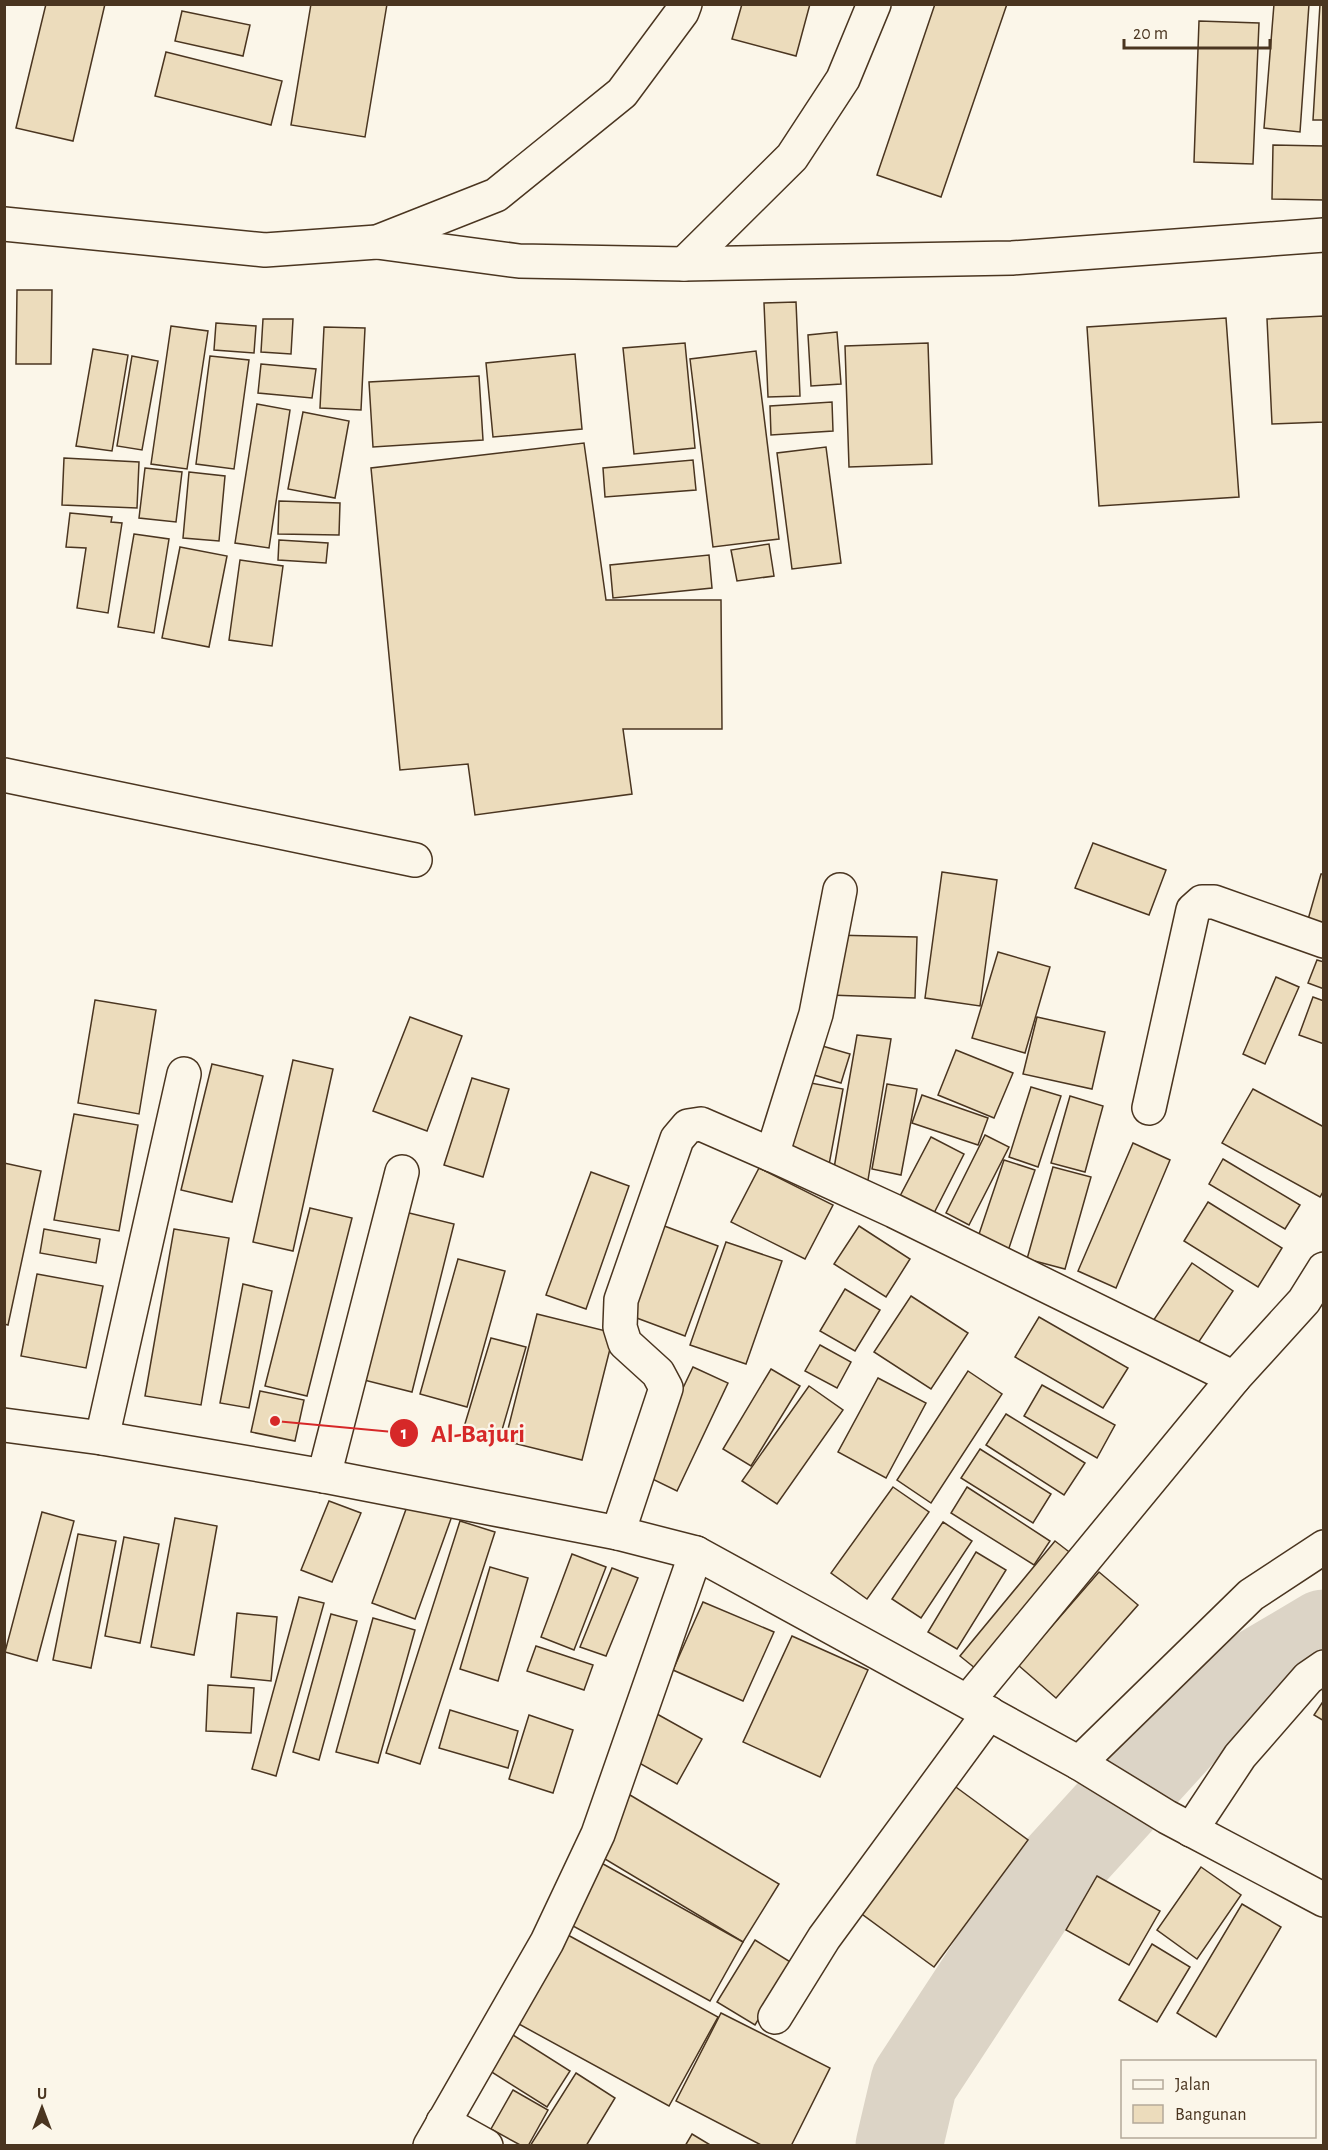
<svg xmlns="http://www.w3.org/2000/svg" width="1328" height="2150" font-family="'Alegreya Sans',sans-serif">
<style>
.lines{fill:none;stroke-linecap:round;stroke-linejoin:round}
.river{stroke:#dcd4c6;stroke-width:87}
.building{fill:#ecdcbc;stroke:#4a3520;stroke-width:1.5}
.minor-casing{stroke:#4a3520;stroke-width:36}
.major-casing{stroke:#4a3520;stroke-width:36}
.minor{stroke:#fbf6e9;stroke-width:33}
.major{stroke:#fbf6e9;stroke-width:33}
.leader{fill:none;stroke:#d62828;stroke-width:2}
.callout-dot{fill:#d62828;stroke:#fbf6e9;stroke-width:2}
.mark-label{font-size:18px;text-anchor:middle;font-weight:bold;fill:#fff}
.callout-label{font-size:26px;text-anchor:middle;font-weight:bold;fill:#d62828;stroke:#fbf6e9;stroke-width:4.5;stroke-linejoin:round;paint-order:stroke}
</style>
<rect width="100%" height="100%" fill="#fbf6e9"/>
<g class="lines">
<!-- river -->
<path class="river" d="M 899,2146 L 914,2082 L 1041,1888 L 1214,1698 L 1324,1633"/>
</g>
<!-- building -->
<g class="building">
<path d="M 46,4 L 105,4 L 73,141 L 16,128 Z"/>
<path d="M 311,4 L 387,4 L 365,137 L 291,125 Z"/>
<path d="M 742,4 L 810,4 L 796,56 L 732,39 Z"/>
<path d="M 935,4 L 1007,4 L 941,197 L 877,175 Z"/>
<path d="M 1274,4 L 1309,4 L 1300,132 L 1264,128 Z"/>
<path d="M 1320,4 L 1324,4 L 1324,120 L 1313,120 Z"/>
<path d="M 182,11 L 250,25 L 243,56 L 175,41 Z"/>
<path d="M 1199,21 L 1259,23 L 1253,164 L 1194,162 Z"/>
<path d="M 166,52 L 282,81 L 271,125 L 155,96 Z"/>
<path d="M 1273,145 L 1324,146 L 1324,200 L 1272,199 Z"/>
<path d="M 17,290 L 52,290 L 51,364 L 16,364 Z"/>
<path d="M 796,302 L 800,396 L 768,397 L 764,303 Z"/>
<path d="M 1324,316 L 1324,422 L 1272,424 L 1267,319 Z"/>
<path d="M 1226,318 L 1239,497 L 1099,506 L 1087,327 Z"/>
<path d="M 263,319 L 293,319 L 291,354 L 261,352 Z"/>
<path d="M 216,323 L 256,326 L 254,353 L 214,350 Z"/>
<path d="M 171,326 L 208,331 L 187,469 L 151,464 Z"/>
<path d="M 324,327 L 365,328 L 361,410 L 320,408 Z"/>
<path d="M 837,332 L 841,384 L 811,386 L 808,335 Z"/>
<path d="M 685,343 L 695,448 L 634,454 L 623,348 Z"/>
<path d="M 928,343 L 932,464 L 849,467 L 845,346 Z"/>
<path d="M 93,349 L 128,355 L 112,451 L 76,446 Z"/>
<path d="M 756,351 L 779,539 L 713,547 L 690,359 Z"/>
<path d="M 575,354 L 582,429 L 493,437 L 486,363 Z"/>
<path d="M 132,356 L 158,361 L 142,450 L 117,446 Z"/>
<path d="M 210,356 L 249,360 L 234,469 L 196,464 Z"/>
<path d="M 261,364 L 316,369 L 312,398 L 258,393 Z"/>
<path d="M 479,376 L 483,440 L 373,447 L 369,382 Z"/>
<path d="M 832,402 L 833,431 L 771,435 L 770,406 Z"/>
<path d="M 257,404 L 290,410 L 269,548 L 235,543 Z"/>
<path d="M 303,412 L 349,421 L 335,498 L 288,489 Z"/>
<path d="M 584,443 L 606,600 L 721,600 L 722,729 L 623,729 L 632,794 L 475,815 L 468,764 L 400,770 L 371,468 Z"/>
<path d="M 826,447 L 841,563 L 792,569 L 777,453 Z"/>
<path d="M 64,458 L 139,462 L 137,508 L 62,505 Z"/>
<path d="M 693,460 L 696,490 L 605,497 L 603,468 Z"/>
<path d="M 145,468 L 182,472 L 176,522 L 139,518 Z"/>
<path d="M 189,472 L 225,476 L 219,541 L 183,538 Z"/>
<path d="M 279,501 L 340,503 L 339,535 L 278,534 Z"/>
<path d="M 70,513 L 112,517 L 111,522 L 122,523 L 108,613 L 77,608 L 86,548 L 66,547 Z"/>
<path d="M 134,534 L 169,539 L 154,633 L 118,627 Z"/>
<path d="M 279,540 L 328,543 L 326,563 L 278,560 Z"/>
<path d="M 769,544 L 774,576 L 737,581 L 731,550 Z"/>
<path d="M 180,547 L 227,556 L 209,647 L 162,638 Z"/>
<path d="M 709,555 L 712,588 L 613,598 L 610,565 Z"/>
<path d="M 240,560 L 283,566 L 272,646 L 229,640 Z"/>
<path d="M 1093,843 L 1166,870 L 1149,915 L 1075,888 Z"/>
<path d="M 942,872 L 997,880 L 980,1006 L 925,998 Z"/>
<path d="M 1321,874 L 1324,874 L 1324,935 L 1305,930 Z"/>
<path d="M 832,935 L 917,937 L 915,998 L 829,995 Z"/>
<path d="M 998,952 L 1050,967 L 1025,1053 L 972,1038 Z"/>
<path d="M 1317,960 L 1324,962 L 1324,989 L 1308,983 Z"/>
<path d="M 1276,977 L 1299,987 L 1265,1064 L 1243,1054 Z"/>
<path d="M 1313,997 L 1324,1001 L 1324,1044 L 1299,1035 Z"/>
<path d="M 95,1000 L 156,1010 L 139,1114 L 78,1103 Z"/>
<path d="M 410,1017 L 462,1036 L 427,1131 L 373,1111 Z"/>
<path d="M 1037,1017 L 1105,1032 L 1092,1089 L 1023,1074 Z"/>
<path d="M 857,1035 L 891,1039 L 868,1180 L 833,1174 Z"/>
<path d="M 812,1043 L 850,1054 L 841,1083 L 804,1072 Z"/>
<path d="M 956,1050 L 1013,1073 L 994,1118 L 938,1095 Z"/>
<path d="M 293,1060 L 333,1069 L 293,1251 L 253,1242 Z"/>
<path d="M 212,1064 L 263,1076 L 232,1202 L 181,1190 Z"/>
<path d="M 472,1078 L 509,1089 L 483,1177 L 444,1165 Z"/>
<path d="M 800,1081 L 843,1089 L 829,1165 L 786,1157 Z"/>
<path d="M 887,1084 L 917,1089 L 901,1175 L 872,1169 Z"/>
<path d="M 1031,1087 L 1061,1096 L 1038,1167 L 1009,1157 Z"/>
<path d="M 1253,1089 L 1324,1127 L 1324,1190 L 1320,1197 L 1222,1143 Z"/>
<path d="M 922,1095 L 988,1118 L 978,1145 L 912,1123 Z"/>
<path d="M 1070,1096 L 1103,1106 L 1085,1172 L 1051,1163 Z"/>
<path d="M 74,1114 L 138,1125 L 119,1231 L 54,1220 Z"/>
<path d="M 985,1135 L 1009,1147 L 969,1225 L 946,1213 Z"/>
<path d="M 931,1137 L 964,1154 L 933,1215 L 899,1198 Z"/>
<path d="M 1133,1143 L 1170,1160 L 1116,1288 L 1078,1271 Z"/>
<path d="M 1223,1159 L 1300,1205 L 1285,1229 L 1209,1184 Z"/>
<path d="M 1004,1160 L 1035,1170 L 1007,1254 L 976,1243 Z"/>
<path d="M 4,1163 L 41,1171 L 8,1325 L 4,1324 Z"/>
<path d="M 1053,1167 L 1091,1177 L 1065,1269 L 1027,1259 Z"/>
<path d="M 759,1168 L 833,1205 L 805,1259 L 731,1222 Z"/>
<path d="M 591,1172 L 629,1186 L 586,1309 L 546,1295 Z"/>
<path d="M 1208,1202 L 1282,1248 L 1258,1287 L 1184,1241 Z"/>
<path d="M 310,1208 L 352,1218 L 307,1396 L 265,1386 Z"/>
<path d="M 397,1210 L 454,1224 L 412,1392 L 356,1378 Z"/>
<path d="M 659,1224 L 718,1246 L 685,1336 L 626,1314 Z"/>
<path d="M 859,1226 L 910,1259 L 886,1297 L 834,1264 Z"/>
<path d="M 44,1229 L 100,1239 L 96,1263 L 40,1253 Z"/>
<path d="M 174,1229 L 229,1238 L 201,1405 L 145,1396 Z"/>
<path d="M 726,1242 L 782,1261 L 746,1364 L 690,1345 Z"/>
<path d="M 458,1259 L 505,1271 L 467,1407 L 420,1394 Z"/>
<path d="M 1192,1263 L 1233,1291 L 1194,1349 L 1153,1321 Z"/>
<path d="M 37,1274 L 103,1286 L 86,1368 L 21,1356 Z"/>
<path d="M 243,1284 L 272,1291 L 249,1408 L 220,1403 Z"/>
<path d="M 845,1289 L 880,1310 L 855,1351 L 820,1331 Z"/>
<path d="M 911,1296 L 968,1333 L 931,1389 L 874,1352 Z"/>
<path d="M 537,1314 L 614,1333 L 582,1460 L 505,1441 Z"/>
<path d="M 1039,1317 L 1128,1368 L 1103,1408 L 1015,1357 Z"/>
<path d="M 491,1338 L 526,1347 L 500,1437 L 464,1427 Z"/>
<path d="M 820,1345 L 851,1362 L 837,1388 L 805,1371 Z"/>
<path d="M 693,1367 L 728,1383 L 677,1491 L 642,1474 Z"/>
<path d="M 771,1369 L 800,1386 L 751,1466 L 723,1449 Z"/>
<path d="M 968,1371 L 1002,1394 L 931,1503 L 897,1480 Z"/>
<path d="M 878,1378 L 926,1403 L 886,1478 L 838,1452 Z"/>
<path d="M 1042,1385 L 1115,1425 L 1097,1458 L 1024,1416 Z"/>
<path d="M 809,1386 L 843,1410 L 777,1504 L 742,1481 Z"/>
<path d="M 260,1391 L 304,1400 L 295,1441 L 251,1432 Z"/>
<path d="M 1006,1414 L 1085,1463 L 1064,1495 L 986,1445 Z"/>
<path d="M 980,1449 L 1051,1494 L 1033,1523 L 961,1478 Z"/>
<path d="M 893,1487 L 929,1512 L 867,1599 L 831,1573 Z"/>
<path d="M 967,1487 L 1050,1541 L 1034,1565 L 951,1513 Z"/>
<path d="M 329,1501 L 361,1513 L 332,1582 L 301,1570 Z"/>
<path d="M 409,1501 L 452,1516 L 415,1619 L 372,1603 Z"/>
<path d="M 42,1512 L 74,1521 L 37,1661 L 5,1652 Z"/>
<path d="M 175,1518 L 217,1526 L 194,1655 L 151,1647 Z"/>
<path d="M 460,1521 L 495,1532 L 420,1764 L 386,1753 Z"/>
<path d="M 943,1522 L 972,1541 L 921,1618 L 892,1599 Z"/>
<path d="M 78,1534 L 116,1541 L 91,1668 L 53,1660 Z"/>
<path d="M 124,1537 L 159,1544 L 140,1643 L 105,1636 Z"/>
<path d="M 1055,1541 L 1081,1561 L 986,1677 L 960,1656 Z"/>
<path d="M 976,1552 L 1006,1570 L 957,1649 L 928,1632 Z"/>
<path d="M 572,1554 L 606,1567 L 574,1650 L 541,1637 Z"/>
<path d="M 490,1567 L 528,1578 L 498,1681 L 460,1669 Z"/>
<path d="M 612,1568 L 638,1578 L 606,1656 L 580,1647 Z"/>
<path d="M 1099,1572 L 1138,1605 L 1056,1698 L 1018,1665 Z"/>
<path d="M 299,1597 L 324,1603 L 276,1776 L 252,1769 Z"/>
<path d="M 703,1602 L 774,1632 L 743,1701 L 673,1670 Z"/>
<path d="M 237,1613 L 277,1617 L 271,1681 L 231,1677 Z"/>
<path d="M 331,1614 L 357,1621 L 319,1760 L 293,1752 Z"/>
<path d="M 373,1618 L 415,1630 L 378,1763 L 336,1752 Z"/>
<path d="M 792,1636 L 868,1670 L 820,1777 L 743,1742 Z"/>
<path d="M 536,1646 L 593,1665 L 584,1690 L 527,1671 Z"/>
<path d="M 208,1685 L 254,1688 L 251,1733 L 206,1731 Z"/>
<path d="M 1324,1700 L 1324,1721 L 1314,1715 Z"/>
<path d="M 450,1710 L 518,1731 L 508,1768 L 439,1748 Z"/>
<path d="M 657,1714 L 702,1739 L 677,1784 L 632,1759 Z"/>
<path d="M 529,1715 L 573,1730 L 553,1793 L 509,1779 Z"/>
<path d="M 949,1782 L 1028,1840 L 934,1967 L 855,1909 Z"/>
<path d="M 630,1795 L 779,1884 L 743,1942 L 595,1853 Z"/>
<path d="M 596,1860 L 743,1942 L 710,2001 L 562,1920 Z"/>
<path d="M 1201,1867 L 1241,1895 L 1197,1959 L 1157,1930 Z"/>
<path d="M 1097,1876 L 1160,1911 L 1129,1965 L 1066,1930 Z"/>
<path d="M 1242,1904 L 1281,1927 L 1216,2037 L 1177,2013 Z"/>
<path d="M 566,1934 L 718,2017 L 669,2106 L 517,2023 Z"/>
<path d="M 755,1940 L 792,1963 L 755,2025 L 717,2002 Z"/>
<path d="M 1152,1944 L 1190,1967 L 1157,2022 L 1119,2000 Z"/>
<path d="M 721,2013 L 830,2068 L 791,2146 L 763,2146 L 676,2101 Z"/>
<path d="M 502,2028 L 570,2071 L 547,2107 L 479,2064 Z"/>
<path d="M 576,2073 L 615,2098 L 586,2146 L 530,2146 Z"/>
<path d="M 513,2090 L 548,2110 L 528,2146 L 522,2146 L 491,2129 Z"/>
<path d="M 692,2134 L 712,2146 L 685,2146 Z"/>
</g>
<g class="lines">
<defs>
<g id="minor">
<path d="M 377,242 L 519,261 L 684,264 L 1012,258 L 1324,235"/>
<path d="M 684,264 L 792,157 L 843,79 L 874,4"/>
<path d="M 4,775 L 415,860"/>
<path d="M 1149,1108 L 1193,910 L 1202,902 L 1214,902 L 1324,941"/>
<path d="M 772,1155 L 816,1014 L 840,890"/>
<path d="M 4,1425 L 102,1438 L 324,1476 L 618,1533 L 696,1553 L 1079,1763 L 1167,1817 L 1324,1900"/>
<path d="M 102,1438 L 184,1074"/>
<path d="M 324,1476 L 402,1172"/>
<path d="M 618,1533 L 666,1388 L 658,1373 L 625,1343 L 620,1327 L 621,1300 L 677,1139 L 688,1126 L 701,1124 L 772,1155 L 894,1211 L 1234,1378"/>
<path d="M 968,1701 L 1234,1378 L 1304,1301 L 1324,1269"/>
<path d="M 1079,1763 L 1251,1595 L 1324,1547"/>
<path d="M 1191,1830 L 1240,1756 L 1308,1678 L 1324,1667"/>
<path d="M 775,2017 L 824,1938 L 989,1713"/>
<path d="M 443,2122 L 486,2146"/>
<path d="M 430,2146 L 547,1942 L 598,1834 L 696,1553"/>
</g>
<path id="major" d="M 4,224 L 265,250 L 377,242 L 496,195 L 622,93 L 682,12 L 685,4"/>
</defs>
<!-- minor casing -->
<use href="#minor" class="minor-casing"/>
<!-- major casing -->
<use href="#major" class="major-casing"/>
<!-- minor -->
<use href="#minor" class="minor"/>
<!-- major -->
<use href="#major" class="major"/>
</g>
<!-- callouts -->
<path class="leader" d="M275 1421L404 1433"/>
<g class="callout-dot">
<circle cx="275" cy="1421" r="6"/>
<circle cx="404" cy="1433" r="15"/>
</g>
<g class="mark-label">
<text x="404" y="1439">1</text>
</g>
<g class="callout-label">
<text x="478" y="1442">Al-Bajuri</text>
</g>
<!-- border -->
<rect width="1328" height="2150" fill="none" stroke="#4a3520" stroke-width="12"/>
<!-- legend -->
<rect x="1121" y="2060" width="195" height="78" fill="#fbf6e9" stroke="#b4a999" stroke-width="1.5"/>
<rect x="1133" y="2080" width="30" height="9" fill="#fbf6e9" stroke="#b4a999" stroke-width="1.5"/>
<text x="1175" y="2090" font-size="18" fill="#4a3520">Jalan</text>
<rect x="1133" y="2105" width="30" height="18" fill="#ecdcbc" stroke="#b4a999" stroke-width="1.5"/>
<text x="1175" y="2120" font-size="18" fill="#4a3520">Bangunan</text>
<!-- north arrow -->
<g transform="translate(42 2108)" stroke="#fbf6e9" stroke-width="4.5" paint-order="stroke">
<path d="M0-4.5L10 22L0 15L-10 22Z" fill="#4a3520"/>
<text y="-9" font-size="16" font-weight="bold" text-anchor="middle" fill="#4a3520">U</text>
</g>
<!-- scale -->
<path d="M1124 39v9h146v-9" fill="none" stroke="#4a3520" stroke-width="3"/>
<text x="1133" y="39" font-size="18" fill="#4a3520" stroke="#fbf6e9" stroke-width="4.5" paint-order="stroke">20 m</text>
</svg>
